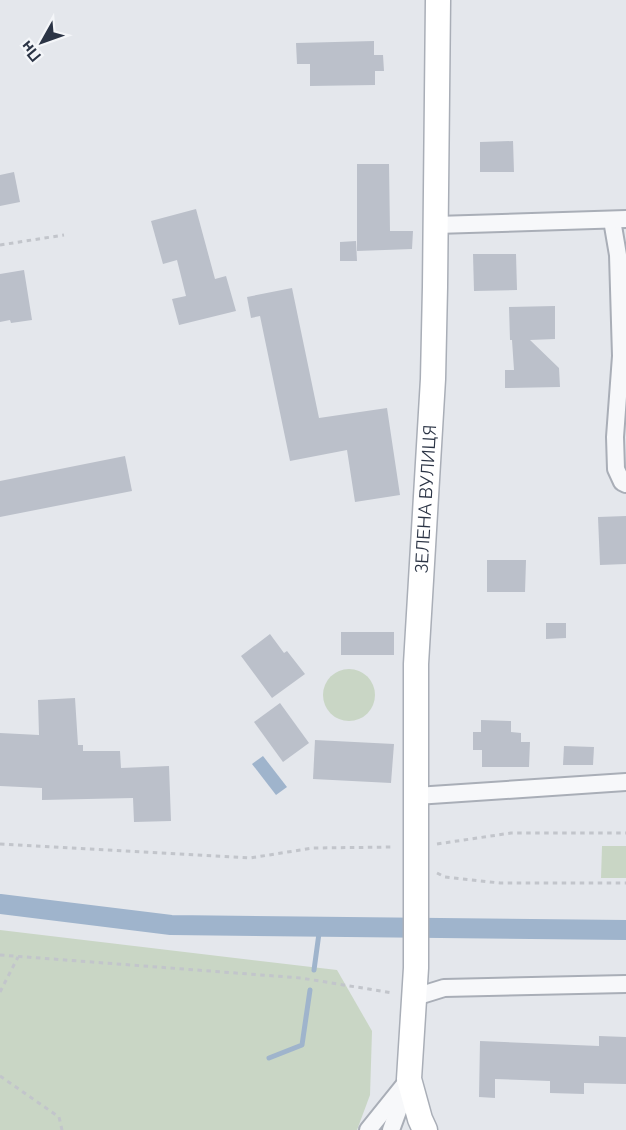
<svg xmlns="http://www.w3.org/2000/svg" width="626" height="1130" font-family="Raleway,sans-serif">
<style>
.green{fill:#c9d6c5}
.water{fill:#9fb4cc}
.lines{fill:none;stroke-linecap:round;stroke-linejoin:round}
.stream{stroke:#9fb4cc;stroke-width:5}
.canal{stroke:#9fb4cc;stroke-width:20}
.building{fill:#bbc0ca}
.street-casing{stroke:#a9aeb7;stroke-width:20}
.secondary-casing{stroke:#a9aeb7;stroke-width:27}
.path{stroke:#c2c5cb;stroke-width:3;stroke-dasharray:4.5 4.5;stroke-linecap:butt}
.street{stroke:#f7f8fa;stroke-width:16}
.secondary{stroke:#fff;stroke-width:24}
.labels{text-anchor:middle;stroke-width:5;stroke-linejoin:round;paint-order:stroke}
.street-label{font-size:18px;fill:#2b3445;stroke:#f4f6f9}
</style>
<rect width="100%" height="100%" fill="#e4e7ec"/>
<!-- green -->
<g class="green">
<circle cx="349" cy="695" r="26"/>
<path d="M 602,846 L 626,846 L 626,878 L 601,878 Z"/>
<path d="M 0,930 L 337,970 L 372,1031 L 370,1095 L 357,1130 L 0,1130 Z"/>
</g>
<!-- water -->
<path class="water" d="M 263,756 L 287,787 L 276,795 L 252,764 Z"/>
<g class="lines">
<!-- stream -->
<g class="stream">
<path d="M 314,970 L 320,926"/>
<path d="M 269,1058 L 302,1045 L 310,990"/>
</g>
<!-- canal -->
<path class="canal" d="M 0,904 L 171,925 L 626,930"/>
</g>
<!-- building -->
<g class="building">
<path d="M 374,41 L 374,55 L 383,55 L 384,71 L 375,71 L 375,85 L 310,86 L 310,64 L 297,64 L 296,43 Z"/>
<path d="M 513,141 L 514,172 L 480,172 L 480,142 Z"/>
<path d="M 357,164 L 389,164 L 390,231 L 413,231 L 412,249 L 357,251 Z"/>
<path d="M 14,172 L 20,202 L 0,206 L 0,175 Z"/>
<path d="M 196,209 L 215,279 L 226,276 L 236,311 L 179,325 L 172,299 L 186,296 L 177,260 L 163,264 L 151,221 Z"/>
<path d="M 356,241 L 357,261 L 340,261 L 340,242 Z"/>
<path d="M 473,254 L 516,254 L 517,290 L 474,291 Z"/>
<path d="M 24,270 L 32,320 L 11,323 L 10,320 L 0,322 L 0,274 Z"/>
<path d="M 292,288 L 319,418 L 387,408 L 400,495 L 355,502 L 347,450 L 290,461 L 260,316 L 251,318 L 247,297 Z"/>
<path d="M 555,306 L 555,339 L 530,340 L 559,368 L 560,387 L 505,388 L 505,370 L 514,370 L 512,340 L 510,340 L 509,307 Z"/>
<path d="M 125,456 L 132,491 L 0,517 L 0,481 Z"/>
<path d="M 626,516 L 626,564 L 600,565 L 598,517 Z"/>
<path d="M 487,560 L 526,560 L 525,592 L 487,592 Z"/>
<path d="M 546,623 L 566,623 L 566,638 L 546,639 Z"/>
<rect x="341" y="632" width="53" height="23"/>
<path d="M 270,634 L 284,653 L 287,651 L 305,674 L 272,698 L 241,656 Z"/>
<path d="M 75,698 L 78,745 L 83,745 L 83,751 L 120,751 L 121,768 L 169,766 L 171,821 L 134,822 L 133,798 L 42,800 L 42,788 L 0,786 L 0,733 L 39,735 L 38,700 Z"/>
<path d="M 280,703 L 309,743 L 283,762 L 254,722 Z"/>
<path d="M 481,720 L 511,721 L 511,732 L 521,733 L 521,742 L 530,742 L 529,767 L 482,767 L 482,750 L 473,750 L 473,732 L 481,732 Z"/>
<path d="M 315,740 L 394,744 L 391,783 L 313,779 Z"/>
<path d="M 564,746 L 594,747 L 593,765 L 563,765 Z"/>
<path d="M 599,1036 L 626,1037 L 626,1084 L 584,1083 L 584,1094 L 550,1093 L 550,1081 L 495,1079 L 495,1098 L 479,1097 L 480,1041 L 599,1046 Z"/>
</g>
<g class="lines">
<defs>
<g id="street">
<path d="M 612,220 L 618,255 L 621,356 L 615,437 L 616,469 L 622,482 L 626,484"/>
<path d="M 436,225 L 626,219"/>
<path d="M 416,796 L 626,782"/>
<path d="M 415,997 L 444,988 L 626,984"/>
<path d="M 368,1130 L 409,1079"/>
<path d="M 391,1130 L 405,1092"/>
</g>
<g id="secondary">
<path id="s1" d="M 425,1130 L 420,1119 L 409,1079 L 416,968 L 416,664 L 433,379 L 435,287 L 438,0"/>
</g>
</defs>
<!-- street casing -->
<use href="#street" class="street-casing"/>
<!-- secondary casing -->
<use href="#secondary" class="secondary-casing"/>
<!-- path -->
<g class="path">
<path d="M 0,245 L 64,235"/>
<path d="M 0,844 L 250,858 L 313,848 L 394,847"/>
<path d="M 437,844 L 511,833 L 626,833"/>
<path d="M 437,873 L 445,877 L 500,883 L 626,883"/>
<path d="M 0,955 L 301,978 L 393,993"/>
<path d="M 0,992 L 18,957"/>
<path d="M 0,1076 L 59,1117 L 62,1130"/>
</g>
<!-- street -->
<use href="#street" class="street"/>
<!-- secondary -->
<use href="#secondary" class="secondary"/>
</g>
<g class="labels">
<!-- street labels -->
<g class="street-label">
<text dy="6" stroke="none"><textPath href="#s1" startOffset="634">ЗЕЛЕНА ВУЛИЦЯ</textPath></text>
</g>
</g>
<!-- north arrow -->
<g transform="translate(42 42) rotate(230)" stroke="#f4f6f9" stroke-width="4.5" paint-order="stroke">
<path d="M0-4.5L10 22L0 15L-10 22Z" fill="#2b3445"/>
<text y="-9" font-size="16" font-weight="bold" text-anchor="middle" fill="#2b3445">Пн</text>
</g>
</svg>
